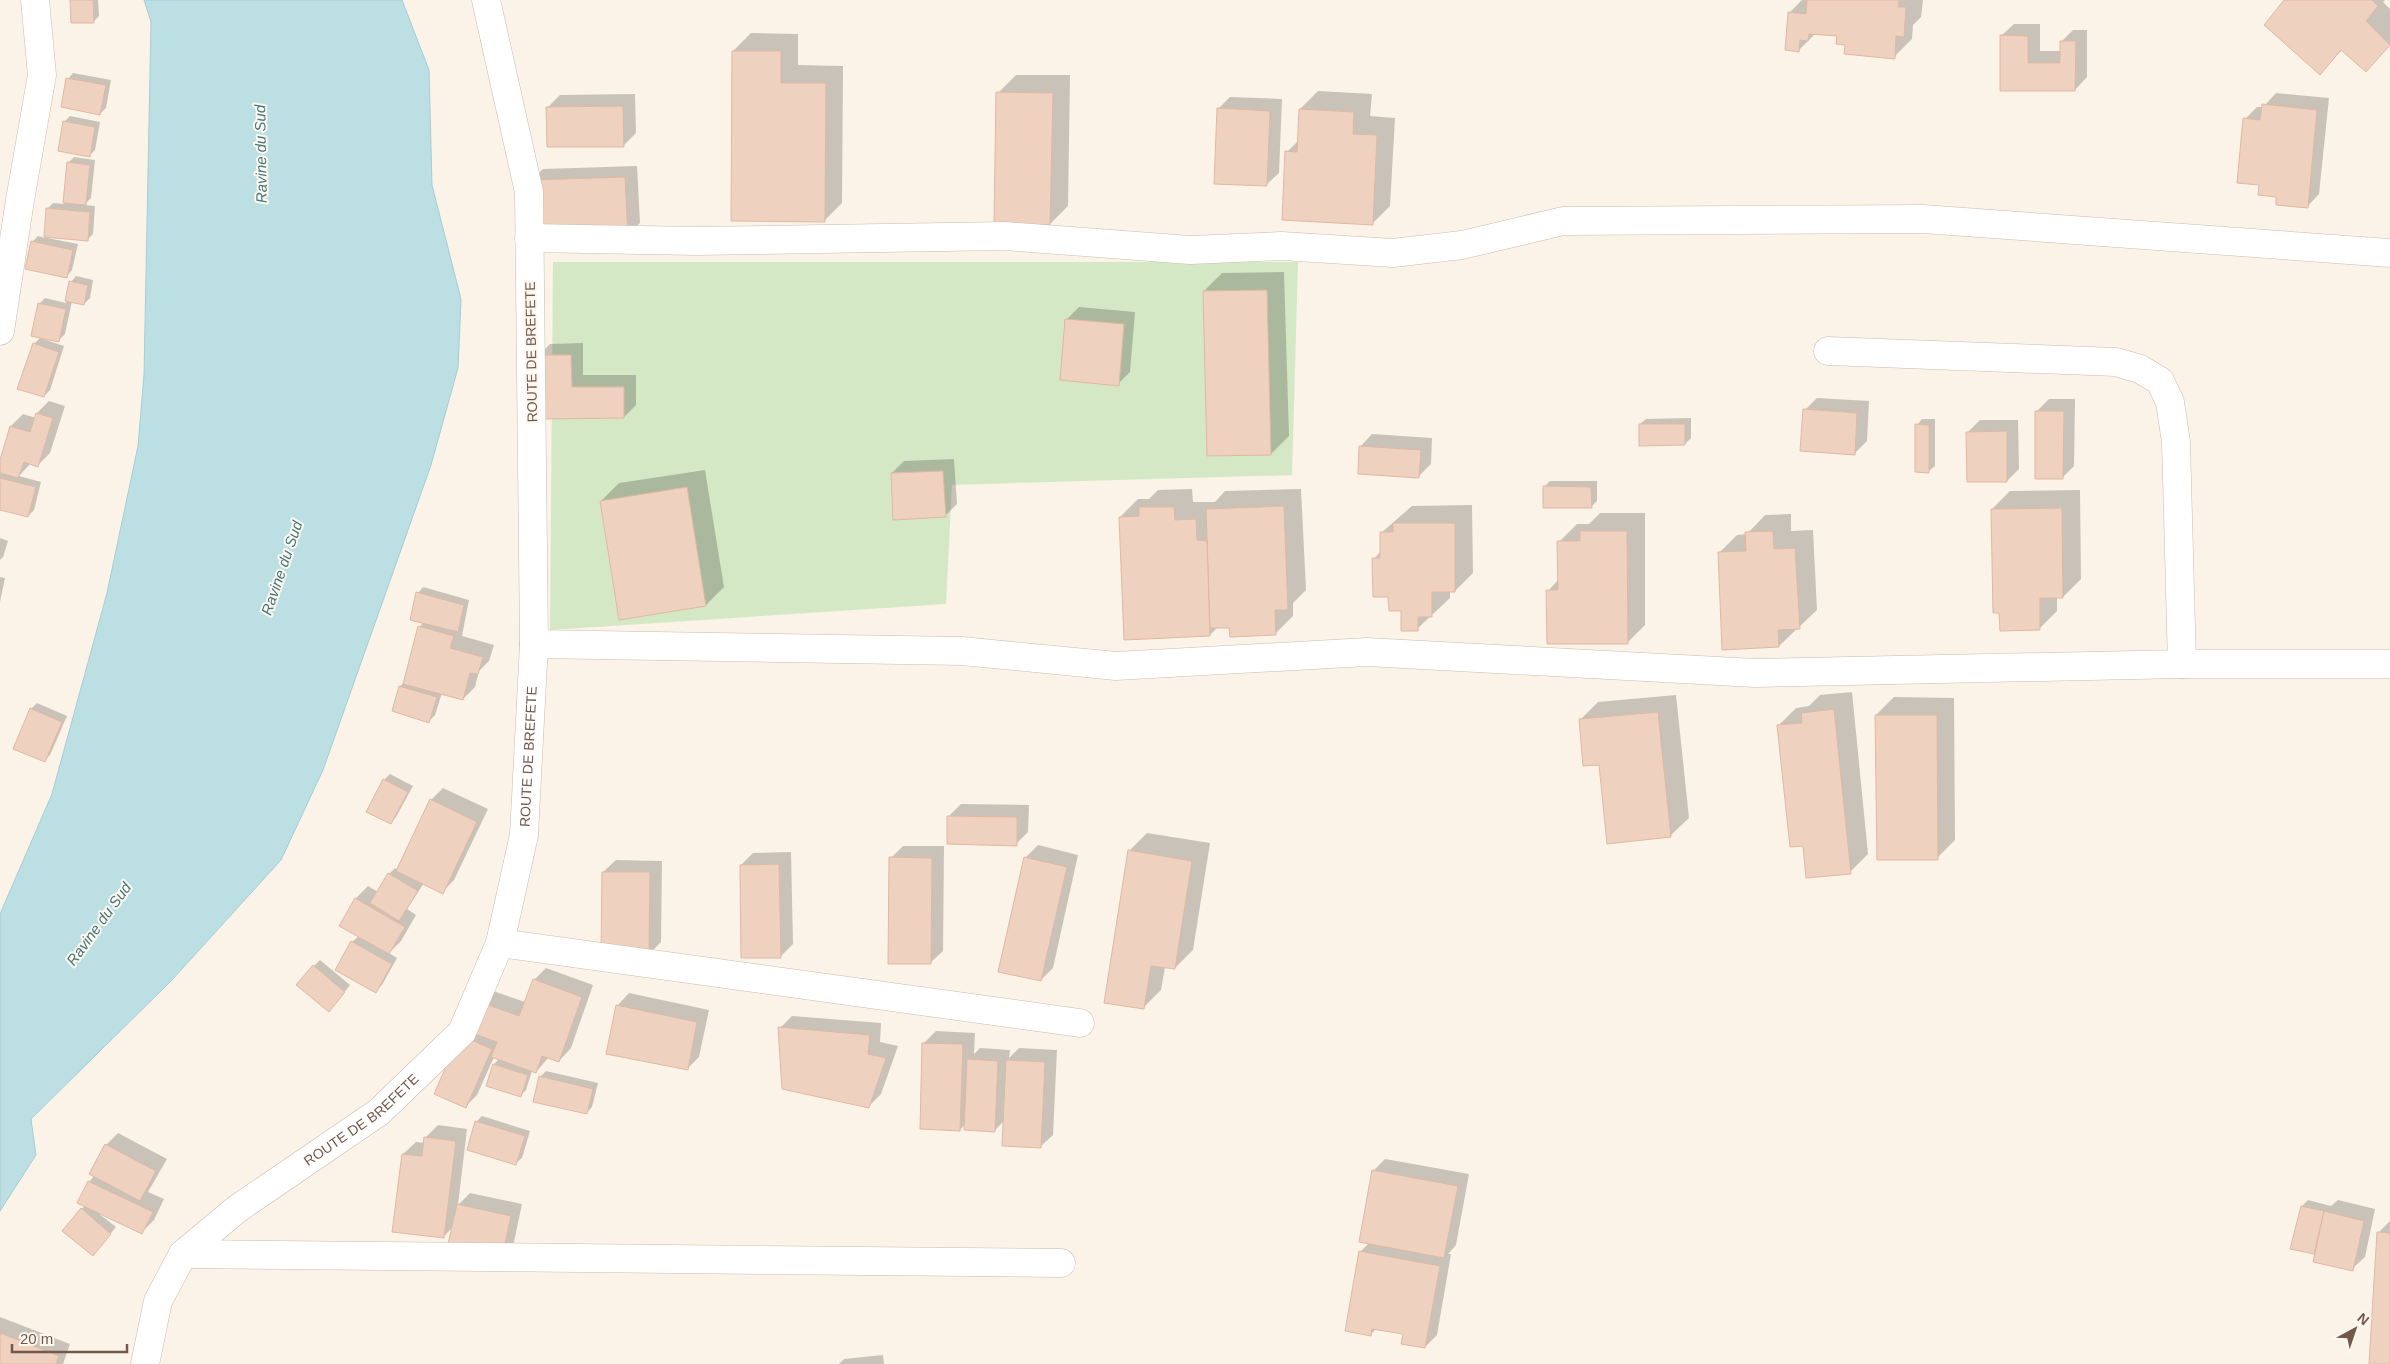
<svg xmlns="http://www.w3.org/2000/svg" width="2390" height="1364" font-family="Arial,sans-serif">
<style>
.green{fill:#d5e8c6}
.water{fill:#bcdfe4;stroke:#a3ced5}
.shadow{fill:#0003}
.building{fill:#efd1c0;stroke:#e1b8a1}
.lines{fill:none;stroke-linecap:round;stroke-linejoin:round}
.street-casing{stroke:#ccbaad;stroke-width:29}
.street{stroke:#fff;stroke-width:28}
.labels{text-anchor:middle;stroke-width:4;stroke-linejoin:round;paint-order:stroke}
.street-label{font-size:14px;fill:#73594c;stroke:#fef7ed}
.water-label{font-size:15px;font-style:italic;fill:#44777f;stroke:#fef7ed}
</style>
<rect width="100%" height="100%" fill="#fbf3e7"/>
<!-- green -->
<path class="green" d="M 553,262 L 1298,262 L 1292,475 L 952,485 L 946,604 L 550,630 Z"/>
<!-- water -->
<path class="water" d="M 144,0 L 402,0 L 429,70 L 432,185 L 461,299 L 458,368 L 431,465 L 323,770 L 281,860 L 171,981 L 31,1119 L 36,1155 L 0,1211 L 0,914 L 52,794 L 107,593 L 138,446 L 144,375 L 151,22 Z"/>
<!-- shadow -->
<g class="shadow">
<path d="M 71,0 L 98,0 L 99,16 L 93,22 Z"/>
<path d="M 1802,0 L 1923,0 L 1921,17 L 1913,25 L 1912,39 L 1894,57 L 1846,44 L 1839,35 L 1816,33 L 1799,50 L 1789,13 Z"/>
<path d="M 2285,0 L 2385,0 L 2383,2 L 2390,9 L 2390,45 L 2384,52 L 2342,50 L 2320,73 Z"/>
<path d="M 2014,24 L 2040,24 L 2040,51 L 2061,51 L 2061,42 L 2073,30 L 2087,30 L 2087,77 L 2075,90 L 2001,90 L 2001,36 Z"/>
<path d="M 751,33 L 798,34 L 798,65 L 843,66 L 842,203 L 824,221 L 733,51 Z"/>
<path d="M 73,73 L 111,80 L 106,108 L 100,114 L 68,79 Z"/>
<path d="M 1016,75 L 1070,75 L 1068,206 L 1050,224 L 998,93 Z"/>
<path d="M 1318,91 L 1372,94 L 1370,116 L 1395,118 L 1390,206 L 1372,224 L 1287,152 L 1299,140 L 1300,109 Z"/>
<path d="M 2276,93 L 2329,98 L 2319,194 L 2307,207 L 2260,184 L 2245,119 L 2257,107 L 2263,107 Z"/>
<path d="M 635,94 L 636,133 L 623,146 L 548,107 L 560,95 Z"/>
<path d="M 1230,97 L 1282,99 L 1279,173 L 1266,185 L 1218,109 Z"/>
<path d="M 70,116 L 100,122 L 95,150 L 89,156 L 64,122 Z"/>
<path d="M 74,157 L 95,160 L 91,198 L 84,205 L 95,206 L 93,234 L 87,240 L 47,236 L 47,238 L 78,244 L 72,270 L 67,276 L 32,242 L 38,236 L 45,238 L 47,209 L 53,203 L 64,204 L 68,163 Z"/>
<path d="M 637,166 L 640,223 L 627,235 L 530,181 L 543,169 Z"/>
<path d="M 1284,272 L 1289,436 L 1271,454 L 1204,291 L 1222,273 Z"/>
<path d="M 76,276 L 93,280 L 90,298 L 84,304 L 72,301 L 65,334 L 59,340 L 39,304 L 45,298 L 66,303 L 71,282 Z"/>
<path d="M 1079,307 L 1135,312 L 1130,372 L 1118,384 L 1066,320 Z"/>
<path d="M 40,338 L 64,346 L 50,390 L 44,396 L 34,344 Z"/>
<path d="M 583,343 L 583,375 L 636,375 L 636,405 L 624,417 L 539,417 L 538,356 L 550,344 Z"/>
<path d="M 1817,398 L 1869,401 L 1867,441 L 1854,454 L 1805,410 Z"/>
<path d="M 2049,399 L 2075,399 L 2074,466 L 2062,478 L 2037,411 Z"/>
<path d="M 49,401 L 65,406 L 50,453 L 38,465 L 31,463 L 19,476 L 41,482 L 34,510 L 28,516 L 0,508 L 0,464 L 11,426 L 23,414 L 36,418 L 37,413 Z"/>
<path d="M 1691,418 L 1691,438 L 1685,444 L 1640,424 L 1646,419 Z"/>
<path d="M 1922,419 L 1935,419 L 1935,466 L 1929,471 L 1917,425 Z"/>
<path d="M 1980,420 L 2018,420 L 2019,469 L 2007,481 L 1968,432 Z"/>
<path d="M 1372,434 L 1432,438 L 1431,464 L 1419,476 L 1360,447 Z"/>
<path d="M 954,459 L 957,504 L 945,516 L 892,473 L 904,461 Z"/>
<path d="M 705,470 L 724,587 L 706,605 L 601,501 L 619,483 Z"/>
<path d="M 1550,481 L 1597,481 L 1597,501 L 1591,507 L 1544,487 Z"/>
<path d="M 1192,489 L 1193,502 L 1215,502 L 1225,491 L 1301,489 L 1306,590 L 1293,603 L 1293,616 L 1275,634 L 1231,626 L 1218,627 L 1210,635 L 1120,517 L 1138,499 L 1149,499 L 1158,490 Z"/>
<path d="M 2080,490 L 2081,579 L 2063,597 L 2057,597 L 2057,611 L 2039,629 L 1992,509 L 2010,491 Z"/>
<path d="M 1472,505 L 1473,573 L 1455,591 L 1450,591 L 1450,598 L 1417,629 L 1390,596 L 1374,559 L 1381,551 L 1381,533 L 1412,506 Z"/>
<path d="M 1600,513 L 1645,513 L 1645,625 L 1627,643 L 1548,591 L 1559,579 L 1559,542 L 1577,524 L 1589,524 Z"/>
<path d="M 1791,514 L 1791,531 L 1813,530 L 1817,610 L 1779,646 L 1719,553 L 1737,535 L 1747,534 L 1765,515 Z"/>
<path d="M 0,538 L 8,541 L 3,557 L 0,560 Z"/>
<path d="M 0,577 L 5,578 L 0,602 Z"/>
<path d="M 423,587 L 469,600 L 462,636 L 494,645 L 489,661 L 479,671 L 475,687 L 463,699 L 442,693 L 435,715 L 429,721 L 400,686 L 404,683 L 419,627 L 424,622 L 418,593 Z"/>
<path d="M 1852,692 L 1868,854 L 1850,872 L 1804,844 L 1778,726 L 1796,708 L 1809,706 L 1820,695 Z"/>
<path d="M 1676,695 L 1689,818 L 1670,836 L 1600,764 L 1580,720 L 1598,702 Z"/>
<path d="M 1894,697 L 1954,698 L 1955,840 L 1937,858 L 1876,715 Z"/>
<path d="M 37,703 L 67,716 L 50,755 L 44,761 L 31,709 Z"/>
<path d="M 390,774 L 413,786 L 396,817 L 390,823 L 384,780 Z"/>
<path d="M 443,788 L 488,809 L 454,880 L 442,892 L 424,883 L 407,909 L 416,915 L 401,941 L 389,953 L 397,958 L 382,985 L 376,991 L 352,942 L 359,936 L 341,925 L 356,898 L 368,886 L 378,892 L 389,874 L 395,868 L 398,870 L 431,800 Z"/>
<path d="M 961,804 L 1029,805 L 1028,832 L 1016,844 L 949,816 Z"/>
<path d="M 1147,833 L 1210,843 L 1193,950 L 1175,968 L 1165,967 L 1161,990 L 1143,1008 L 1129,851 Z"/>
<path d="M 1038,845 L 1078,855 L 1053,968 L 1041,980 L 1025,858 Z"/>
<path d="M 903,846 L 944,846 L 943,951 L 930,963 L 891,858 Z"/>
<path d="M 791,852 L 793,944 L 781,956 L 741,865 L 753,853 Z"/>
<path d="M 616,860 L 662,861 L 661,942 L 648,955 L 603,872 Z"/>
<path d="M 320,960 L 350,985 L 335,1004 L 314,966 Z"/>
<path d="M 546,968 L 593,985 L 571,1048 L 559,1061 L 549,1057 L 536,1072 L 532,1071 L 526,1090 L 520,1096 L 494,1064 L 499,1059 L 494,1057 L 477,1095 L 465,1107 L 436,1094 L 490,990 L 525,1002 L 534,980 Z"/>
<path d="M 629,993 L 709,1010 L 699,1057 L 687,1069 L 617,1006 Z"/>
<path d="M 792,1016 L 881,1023 L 880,1042 L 898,1046 L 881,1094 L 869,1106 L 780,1028 Z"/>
<path d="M 936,1031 L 975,1033 L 974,1054 L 980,1048 L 1010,1050 L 1009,1058 L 1019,1048 L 1057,1050 L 1053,1135 L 1040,1147 L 1004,1121 L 994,1131 L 965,1124 L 960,1130 L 924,1043 Z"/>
<path d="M 546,1071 L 598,1083 L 592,1107 L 586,1113 L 540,1077 Z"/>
<path d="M 482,1116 L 530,1131 L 522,1158 L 516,1163 L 476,1122 Z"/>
<path d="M 438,1125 L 467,1129 L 458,1205 L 470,1193 L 522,1204 L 514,1242 L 502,1255 L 453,1227 L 443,1237 L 403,1154 L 416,1142 L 425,1143 L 426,1137 Z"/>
<path d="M 118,1133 L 167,1159 L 148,1192 L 164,1199 L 154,1220 L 142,1232 L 98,1213 L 116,1227 L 98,1249 L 82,1209 L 85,1205 L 89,1182 L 94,1176 L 106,1145 Z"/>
<path d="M 1385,1159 L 1469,1174 L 1456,1245 L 1448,1254 L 1451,1254 L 1437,1335 L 1425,1347 L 1405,1333 L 1377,1328 L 1370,1335 L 1360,1252 L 1369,1243 L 1373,1171 Z"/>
<path d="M 2308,1200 L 2331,1206 L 2338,1200 L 2375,1209 L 2365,1257 L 2352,1269 L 2317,1250 L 2314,1253 L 2292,1248 L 2302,1206 Z"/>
<path d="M 2390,1221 L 2390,1364 L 2370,1364 L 2378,1233 Z"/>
<path d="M 0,1317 L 70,1344 L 63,1364 L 0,1364 Z"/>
<path d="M 883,1355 L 884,1364 L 839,1364 L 844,1359 Z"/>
</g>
<!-- building -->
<g class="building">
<path d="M 70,0 L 93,0 L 94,23 L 71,23 Z"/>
<path d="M 1807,0 L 1899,0 L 1898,7 L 1906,7 L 1904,37 L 1896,36 L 1895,59 L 1844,54 L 1845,45 L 1836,44 L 1837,36 L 1809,34 L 1808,41 L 1800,40 L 1799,52 L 1785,50 L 1788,12 L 1806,14 Z"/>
<path d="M 2284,0 L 2372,0 L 2378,6 L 2366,21 L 2390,45 L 2366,72 L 2341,50 L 2320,75 L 2264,25 Z"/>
<path d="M 2000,35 L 2028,36 L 2028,63 L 2060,63 L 2060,41 L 2076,41 L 2075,91 L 2000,91 Z"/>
<path d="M 732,51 L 781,51 L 781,83 L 826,83 L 825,222 L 731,221 Z"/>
<path d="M 66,78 L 106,85 L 100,115 L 61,107 Z"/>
<path d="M 996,92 L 1053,93 L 1050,225 L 994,224 Z"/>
<path d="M 2262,104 L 2317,110 L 2308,208 L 2276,205 L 2276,197 L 2258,195 L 2259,185 L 2237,183 L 2243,118 L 2260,120 Z"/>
<path d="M 623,106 L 624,147 L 547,147 L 546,107 Z"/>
<path d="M 1217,108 L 1270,111 L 1267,186 L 1214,184 Z"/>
<path d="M 1299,109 L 1354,112 L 1353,134 L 1377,135 L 1373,225 L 1282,220 L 1285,151 L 1297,152 Z"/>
<path d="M 63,121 L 95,127 L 90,157 L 58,151 Z"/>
<path d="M 67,162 L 90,165 L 86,205 L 63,203 Z"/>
<path d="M 625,177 L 628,237 L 532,240 L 529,180 Z"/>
<path d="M 46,208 L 90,212 L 88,241 L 44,237 Z"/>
<path d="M 31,241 L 73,250 L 67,278 L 25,269 Z"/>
<path d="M 69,281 L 88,285 L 84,305 L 65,301 Z"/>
<path d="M 1267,290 L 1271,455 L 1207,456 L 1203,291 Z"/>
<path d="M 38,303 L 66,309 L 59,342 L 31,336 Z"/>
<path d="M 1065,319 L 1124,324 L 1119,386 L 1060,380 Z"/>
<path d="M 33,343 L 59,352 L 44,397 L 17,389 Z"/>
<path d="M 537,355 L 571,355 L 572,387 L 624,387 L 624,418 L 538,419 Z"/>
<path d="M 1803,409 L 1857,413 L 1855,455 L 1800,451 Z"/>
<path d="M 2035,411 L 2064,411 L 2063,479 L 2035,479 Z"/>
<path d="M 36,413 L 53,418 L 38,467 L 24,462 L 18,478 L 0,473 L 0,460 L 10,426 L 30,432 Z"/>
<path d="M 1639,424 L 1685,424 L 1685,445 L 1639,446 Z"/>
<path d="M 1915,424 L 1929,425 L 1929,473 L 1915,472 Z"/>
<path d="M 2007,431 L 2007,482 L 1967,482 L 1966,432 Z"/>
<path d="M 1359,446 L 1421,450 L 1419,478 L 1358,474 Z"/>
<path d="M 943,471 L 946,517 L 893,520 L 891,473 Z"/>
<path d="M 0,478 L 36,487 L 28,517 L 0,510 Z"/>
<path d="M 1543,486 L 1591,487 L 1592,508 L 1543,508 Z"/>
<path d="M 687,487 L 706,606 L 619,620 L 600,501 Z"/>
<path d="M 1284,506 L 1288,610 L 1275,610 L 1276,635 L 1230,637 L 1229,628 L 1210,628 L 1206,509 Z"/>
<path d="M 1139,507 L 1174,507 L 1175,520 L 1196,519 L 1197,540 L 1207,541 L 1210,636 L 1124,640 L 1119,517 L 1139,516 Z"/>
<path d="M 2062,508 L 2063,598 L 2040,598 L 2040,630 L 2000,631 L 1999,613 L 1993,613 L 1991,509 Z"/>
<path d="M 1393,523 L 1455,523 L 1455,592 L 1432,592 L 1432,617 L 1418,617 L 1418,631 L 1401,631 L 1401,611 L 1389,611 L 1388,597 L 1373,597 L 1372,558 L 1380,558 L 1380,532 L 1393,532 Z"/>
<path d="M 1580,531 L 1627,531 L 1628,644 L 1547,644 L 1546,590 L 1558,590 L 1557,541 L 1580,541 Z"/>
<path d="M 1773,531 L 1774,549 L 1795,548 L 1800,629 L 1778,630 L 1779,647 L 1722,650 L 1718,552 L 1746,551 L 1745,532 Z"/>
<path d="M 416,592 L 464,605 L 458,632 L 410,620 Z"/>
<path d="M 418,626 L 454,636 L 450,648 L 483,657 L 478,674 L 470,673 L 463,700 L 403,684 Z"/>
<path d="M 399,686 L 437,697 L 429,723 L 392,711 Z"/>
<path d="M 30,708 L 62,722 L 45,762 L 13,749 Z"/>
<path d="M 1834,709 L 1851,874 L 1806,878 L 1803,846 L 1790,847 L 1777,725 L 1802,723 L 1801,713 Z"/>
<path d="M 1658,712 L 1671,837 L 1607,844 L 1599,765 L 1583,766 L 1579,719 Z"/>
<path d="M 1875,715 L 1937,715 L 1938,860 L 1877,860 Z"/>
<path d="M 383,779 L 408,792 L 391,824 L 366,812 Z"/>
<path d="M 430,799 L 477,822 L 443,894 L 396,871 Z"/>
<path d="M 947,816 L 1017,817 L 1017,846 L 947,844 Z"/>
<path d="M 1128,850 L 1192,861 L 1175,969 L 1151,966 L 1144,1009 L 1104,1003 Z"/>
<path d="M 889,857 L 932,858 L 931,964 L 888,964 Z"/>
<path d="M 1024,857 L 1067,867 L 1041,981 L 998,972 Z"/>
<path d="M 779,864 L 781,958 L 741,958 L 740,865 Z"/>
<path d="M 602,872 L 650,872 L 649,956 L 601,955 Z"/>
<path d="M 388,873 L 418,891 L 399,921 L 370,903 Z"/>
<path d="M 355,898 L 405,927 L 389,954 L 339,926 Z"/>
<path d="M 351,941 L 392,964 L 376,993 L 335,970 Z"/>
<path d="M 313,965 L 345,992 L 329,1012 L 296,985 Z"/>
<path d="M 533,979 L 582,997 L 559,1062 L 542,1056 L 536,1073 L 491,1057 L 497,1042 L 466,1031 L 477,1001 L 519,1016 Z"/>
<path d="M 616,1005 L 697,1022 L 688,1070 L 606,1054 Z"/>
<path d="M 778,1027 L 870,1035 L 868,1054 L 886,1058 L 869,1108 L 782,1089 Z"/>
<path d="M 460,1035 L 492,1049 L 466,1108 L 434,1094 Z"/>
<path d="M 922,1043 L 963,1044 L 960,1131 L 920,1129 Z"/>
<path d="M 967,1059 L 998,1061 L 995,1132 L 964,1130 Z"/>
<path d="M 1006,1060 L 1045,1062 L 1041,1148 L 1002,1146 Z"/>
<path d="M 493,1064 L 528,1075 L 521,1097 L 486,1086 Z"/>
<path d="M 539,1076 L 593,1089 L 587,1114 L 533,1102 Z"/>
<path d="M 475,1121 L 525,1136 L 516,1165 L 467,1150 Z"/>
<path d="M 424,1137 L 456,1141 L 444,1238 L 392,1232 L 402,1154 L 422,1156 Z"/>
<path d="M 105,1144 L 156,1171 L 140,1201 L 89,1174 Z"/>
<path d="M 1372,1170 L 1458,1186 L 1444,1258 L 1359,1242 Z"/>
<path d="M 88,1181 L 153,1212 L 142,1234 L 77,1203 Z"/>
<path d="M 457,1204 L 511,1216 L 502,1256 L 448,1244 Z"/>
<path d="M 2301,1206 L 2324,1211 L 2314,1254 L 2290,1249 Z"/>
<path d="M 81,1208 L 111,1234 L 93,1256 L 62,1231 Z"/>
<path d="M 2324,1211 L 2364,1221 L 2353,1271 L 2313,1262 Z"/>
<path d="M 2377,1232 L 2390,1233 L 2390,1364 L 2369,1364 Z"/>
<path d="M 1359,1251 L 1440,1266 L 1425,1348 L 1401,1344 L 1403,1334 L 1372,1329 L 1371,1336 L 1345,1331 Z"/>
<path d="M 0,1333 L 59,1356 L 56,1364 L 0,1364 Z"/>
</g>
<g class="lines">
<defs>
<g id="street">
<path d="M 529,238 L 696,241 L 1004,236 L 1190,250 L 1282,246 L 1393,253 L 1462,245 L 1563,221 L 1923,219 L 2390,253"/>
<path d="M 0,331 L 20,200 L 42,75 L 35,0"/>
<path d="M 1828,351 L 2116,362 L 2140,369 L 2160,381 L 2170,402 L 2176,442 L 2182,664"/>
<path d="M 534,644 L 962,651 L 1116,666 L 1367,652 L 1755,673 L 2182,664 L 2390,664"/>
<path d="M 500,943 L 1080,1023"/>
<path d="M 183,1254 L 1061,1263"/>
<path id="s1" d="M 145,1364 L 158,1301 L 183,1254 L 237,1209 L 379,1112 L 462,1032 L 500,943 L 524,835 L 534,644 L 529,192 L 486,0"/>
</g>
</defs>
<!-- street casing -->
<use href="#street" class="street-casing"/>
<!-- street -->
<use href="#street" class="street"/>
</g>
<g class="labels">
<!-- street labels -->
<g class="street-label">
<text transform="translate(531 352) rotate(-91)" y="5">ROUTE DE BREFETE</text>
<text dy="5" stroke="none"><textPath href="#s1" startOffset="761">ROUTE DE BREFETE</textPath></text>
<text dy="5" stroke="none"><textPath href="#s1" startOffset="341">ROUTE DE BREFETE</textPath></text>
</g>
<!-- water labels -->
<g class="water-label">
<text transform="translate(261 154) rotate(-91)" y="5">Ravine du Sud</text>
<text transform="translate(282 568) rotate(-71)" y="5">Ravine du Sud</text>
<text transform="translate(99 924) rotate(-54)" y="5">Ravine du Sud</text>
</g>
</g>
<!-- north arrow -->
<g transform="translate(2355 1329) rotate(40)" stroke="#fef7ed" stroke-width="4" paint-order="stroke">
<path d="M0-4L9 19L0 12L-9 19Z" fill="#73594c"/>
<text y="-8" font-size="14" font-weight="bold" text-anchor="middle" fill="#73594c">N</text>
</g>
<!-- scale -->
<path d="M12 1344v8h115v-8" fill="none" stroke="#73594c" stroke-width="2.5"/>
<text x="20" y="1344" font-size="15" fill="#73594c" stroke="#fef7ed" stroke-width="4" paint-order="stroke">20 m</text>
</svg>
